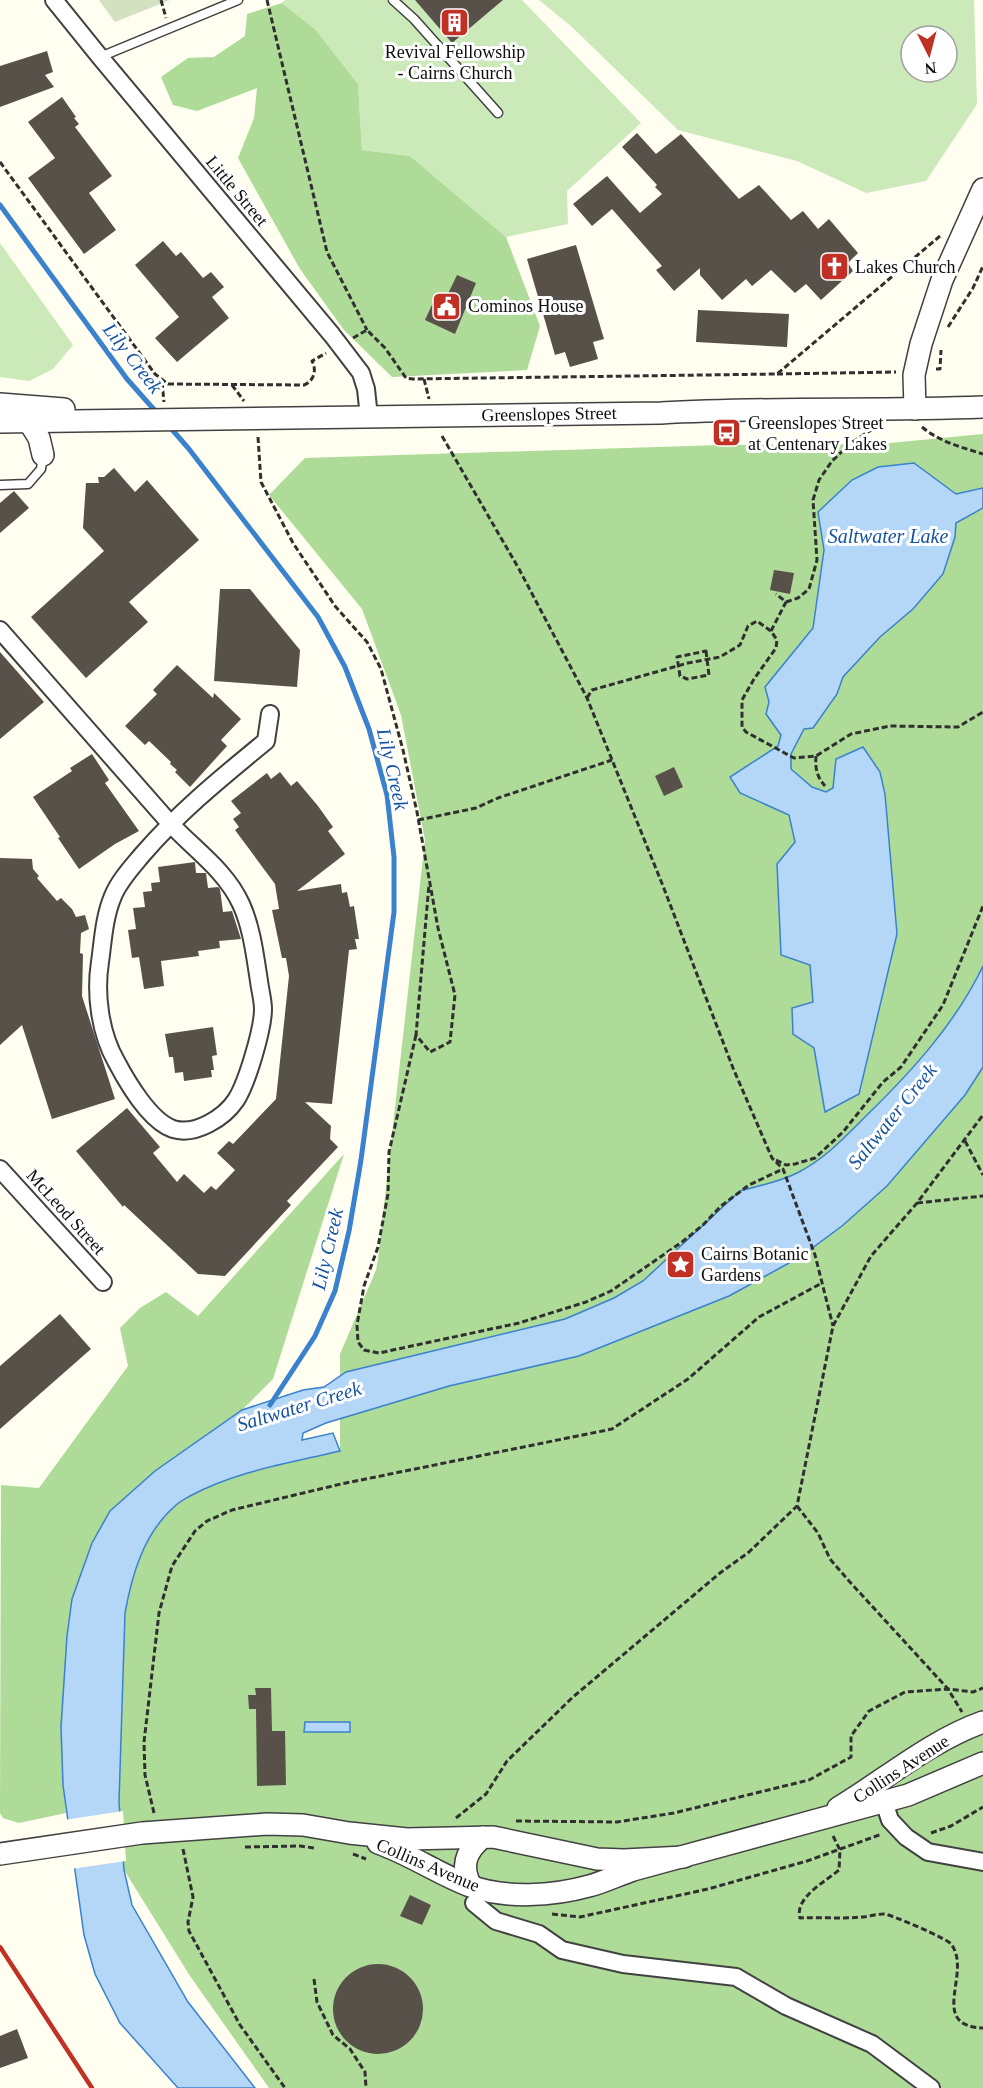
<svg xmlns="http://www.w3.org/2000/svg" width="983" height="2088" font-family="'Times New Roman',serif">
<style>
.green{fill:#cceab9;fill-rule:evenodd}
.forest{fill:#aedb98}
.cemetery{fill:#d3e1c0}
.water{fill:#b4d6f7;stroke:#3a81ce;stroke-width:1.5}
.pier{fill:#fffef0}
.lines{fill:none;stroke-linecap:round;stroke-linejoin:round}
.stream{stroke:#3a81ce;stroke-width:5}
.building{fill:#57514a}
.service-casing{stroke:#414141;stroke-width:11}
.minor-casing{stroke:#414141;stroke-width:20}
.tertiary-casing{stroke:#414141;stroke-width:24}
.path{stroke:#303030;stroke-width:3;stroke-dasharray:6 3;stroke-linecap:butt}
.service{stroke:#fff;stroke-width:8}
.minor{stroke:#fff;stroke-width:16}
.tertiary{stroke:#fff;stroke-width:21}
.rail{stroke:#c03025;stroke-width:4.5}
.labels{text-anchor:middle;stroke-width:6;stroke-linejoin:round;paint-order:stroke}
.poi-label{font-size:18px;fill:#0e0e0e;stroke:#fff;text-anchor:start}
.street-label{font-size:18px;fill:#0e0e0e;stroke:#fff}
.water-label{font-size:20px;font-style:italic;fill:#1653a2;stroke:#fff}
</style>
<rect width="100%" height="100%" fill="#fffef0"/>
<!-- green -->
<g class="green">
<path d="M 285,0 L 522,0 L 641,123 L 567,191 L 568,224 L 506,237 L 410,156 L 362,150 L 358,84 L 316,30 L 282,3 Z"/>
<path d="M 539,0 L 974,0 L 977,104 L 926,181 L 866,193 L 797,161 L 678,130 L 572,27 ZM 911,36 L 947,36 L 947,72 L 911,72 Z"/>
<path d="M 0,243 L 73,345 L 53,369 L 29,381 L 0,377 Z"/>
</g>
<!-- forest -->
<g class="forest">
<path d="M 282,3 L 316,30 L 358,84 L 362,150 L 410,156 L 506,237 L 540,326 L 527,370 L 392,377 L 344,330 L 300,269 L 238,158 L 254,118 L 257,88 L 197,111 L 173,105 L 161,77 L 188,58 L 214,57 L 245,36 L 247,14 Z"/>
<path d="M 983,434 L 983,2088 L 269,2088 L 190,1976 L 124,1870 L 119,1802 L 125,1613 C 132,1574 144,1533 175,1506 C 179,1502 185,1499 190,1496 C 236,1471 290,1463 340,1451 L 340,1354 L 376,1270 L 378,1259 L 425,840 L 401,715 L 362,609 L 269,495 L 305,458 L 720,445 L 880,444 Z"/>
<path d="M 344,1154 L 273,1379 L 242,1410 L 155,1471 L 63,1785 L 66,1813 L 19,1823 L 3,1818 L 0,1813 L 1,1485 L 39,1488 L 128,1366 L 120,1328 L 140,1308 L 166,1292 L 198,1316 Z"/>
</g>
<!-- cemetery -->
<path class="cemetery" d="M 99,0 L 170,0 L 115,22 Z"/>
<!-- water -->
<g class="water">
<path d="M 914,463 L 956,494 L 983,488 L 983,508 L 956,523 L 955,537 L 943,574 L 913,609 L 880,637 L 843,677 L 837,694 L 813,728 L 804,729 L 791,754 L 791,769 L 812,787 L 826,792 L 833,788 L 836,759 L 863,747 L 880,772 L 885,794 L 897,934 L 859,1094 L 825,1112 L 814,1048 L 793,1034 L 792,1008 L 813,1002 L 810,965 L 781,955 L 777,864 L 795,842 L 789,815 L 740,793 L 730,777 L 778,746 L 781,735 L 766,714 L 769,702 L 765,687 L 813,628 L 824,550 L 818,512 L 852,480 L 878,467 Z"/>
<path d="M 983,966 L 983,1067 L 965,1095 L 887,1186 L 842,1226 L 800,1257 L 729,1296 L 579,1356 L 449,1386 L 326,1423 L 303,1433 L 302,1440 L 333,1433 L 340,1451 C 290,1463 236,1471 190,1496 C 185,1499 179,1502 175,1506 C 144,1533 132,1574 125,1613 L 119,1802 L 124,1870 L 132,1905 L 188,2002 L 255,2088 L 178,2088 L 120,2023 L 95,1974 L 84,1935 L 63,1785 L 61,1727 L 67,1636 L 72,1599 L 92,1543 L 110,1511 L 155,1471 L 242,1410 L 303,1390 L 324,1387 L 346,1372 L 565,1319 L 614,1298 L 643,1281 L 740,1191 C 760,1185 777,1183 797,1173 C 825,1159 846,1136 867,1115 C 913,1070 955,1024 983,966 Z"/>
<path d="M 305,1722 L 350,1722 L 350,1732 L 304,1732 Z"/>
</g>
<!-- pier -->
<path class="pier" d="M 123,1811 L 126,1861 L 71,1869 L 64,1820 Z"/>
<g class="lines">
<!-- stream -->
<g class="stream">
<path d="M 0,205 L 127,379 L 158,414"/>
<path d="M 168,425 L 189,449 L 318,617 L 345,667 L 369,729 L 387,795 L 394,857 L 394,912 L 361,1160 L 349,1231 L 335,1291 L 315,1336 L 270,1405"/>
</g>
</g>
<!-- building -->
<g class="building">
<path d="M 415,0 L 503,0 L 452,43 Z"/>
<path d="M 47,51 L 53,72 L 45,75 L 54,87 L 0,107 L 0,66 Z"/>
<path d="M 62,97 L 76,117 L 74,118 L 79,124 L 75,127 L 112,176 L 89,193 L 116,230 L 84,254 L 28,178 L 55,158 L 28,122 Z"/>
<path d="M 637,133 L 656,154 L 681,134 L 739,199 L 759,185 L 791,220 L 803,211 L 818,229 L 829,219 L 858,253 L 848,263 L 853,271 L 821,300 L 806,284 L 795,293 L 771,270 L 752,286 L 746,279 L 722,300 L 700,275 L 700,268 L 674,291 L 656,270 L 662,266 L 612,209 L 592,226 L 573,204 L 607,176 L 640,213 L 662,194 L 655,187 L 657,185 L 622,147 Z"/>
<path d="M 163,241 L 176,256 L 181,252 L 203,278 L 211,272 L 224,287 L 212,297 L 229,318 L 177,362 L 155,338 L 179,317 L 135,265 Z"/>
<path d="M 576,245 L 604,339 L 593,342 L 598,359 L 570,367 L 565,352 L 555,355 L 527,259 Z"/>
<path d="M 457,275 L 476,283 L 455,334 L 425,320 L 436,296 L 445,300 Z"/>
<path d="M 698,310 L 789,314 L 787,347 L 696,342 Z"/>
<path d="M 114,468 L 135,492 L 147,480 L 199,540 L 129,602 L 148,622 L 86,678 L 31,617 L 104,551 L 83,528 L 86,483 L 99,483 L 98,477 L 104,477 Z"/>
<path d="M 14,491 L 29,508 L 0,533 L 0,503 Z"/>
<path d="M 774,570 L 794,573 L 790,594 L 770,590 Z"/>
<path d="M 220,589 L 250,589 L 300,650 L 297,687 L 214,681 Z"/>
<path d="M 0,652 L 44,702 L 0,739 Z"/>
<path d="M 177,665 L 213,698 L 214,693 L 241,719 L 221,740 L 227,746 L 190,787 L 175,772 L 177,770 L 170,764 L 171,762 L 149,741 L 145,745 L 125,726 L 157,694 L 153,690 Z"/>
<path d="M 92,754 L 109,780 L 105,783 L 139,831 L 115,844 L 79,869 L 58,838 L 60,837 L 33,797 L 72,771 L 70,768 Z"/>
<path d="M 674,767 L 683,787 L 664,796 L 655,776 Z"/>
<path d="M 280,772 L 291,786 L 297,781 L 318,806 L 333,827 L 328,831 L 345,854 L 297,891 L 341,884 L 342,893 L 347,892 L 350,907 L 354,906 L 359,939 L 355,939 L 357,949 L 349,950 L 332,1104 L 305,1102 L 331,1126 L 330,1139 L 338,1147 L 287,1201 L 291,1205 L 225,1276 L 198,1274 L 124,1205 L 123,1207 L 76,1151 L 127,1108 L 160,1147 L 153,1153 L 177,1182 L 184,1174 L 204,1193 L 211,1186 L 216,1190 L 235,1170 L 217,1153 L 229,1141 L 233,1144 L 276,1099 L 289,976 L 286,958 L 282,958 L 272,910 L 279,909 L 275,884 L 235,830 L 239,827 L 233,819 L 241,813 L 231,801 L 267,773 L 271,779 Z"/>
<path d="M 0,858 L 32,859 L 33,869 L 39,876 L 37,878 L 57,901 L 61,898 L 72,909 L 76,917 L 85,915 L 89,929 L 81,933 L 80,953 L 83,954 L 82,996 L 115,1099 L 52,1119 L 22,1025 L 0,1045 Z"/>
<path d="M 195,862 L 196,873 L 206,873 L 208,888 L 218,887 L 220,889 L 223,912 L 232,911 L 241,939 L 219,941 L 220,948 L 198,951 L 199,956 L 161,961 L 164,986 L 144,989 L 139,957 L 132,958 L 128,930 L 136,929 L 133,908 L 145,907 L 143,892 L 152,891 L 151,883 L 160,882 L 158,867 Z"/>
<path d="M 213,1027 L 217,1055 L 212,1056 L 214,1070 L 211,1070 L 212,1077 L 184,1081 L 183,1072 L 175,1073 L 173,1057 L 169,1057 L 165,1034 Z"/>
<path d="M 60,1314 L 91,1349 L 0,1429 L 0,1366 Z"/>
<path d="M 255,1688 L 271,1688 L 272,1731 L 285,1731 L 286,1785 L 257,1786 L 256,1709 L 249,1709 L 248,1695 L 256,1695 Z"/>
<path d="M 410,1895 L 431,1905 L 422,1925 L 400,1916 Z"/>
<circle cx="378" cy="2009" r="45"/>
<path d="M 17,2029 L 28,2058 L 0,2068 L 0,2036 Z"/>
</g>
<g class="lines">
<defs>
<g id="service">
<path d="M 393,0 L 414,19 L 498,113"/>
<path d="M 100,57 L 238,0"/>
<path d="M 0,485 L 28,484 L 41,469 L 43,455"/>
</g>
<g id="minor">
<path d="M 54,0 L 100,57 L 332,335 L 361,373 L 366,389 L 369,417"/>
<path d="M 0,630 C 56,693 111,757 167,820 C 192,848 225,869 241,904 C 252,928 255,956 259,981 C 260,990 263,1000 263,1009 C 263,1029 247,1083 236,1100 C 224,1118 195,1136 173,1129 C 150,1121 127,1082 116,1061 C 100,1033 95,994 100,962 C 103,941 104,917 113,896 C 119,881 132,867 142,855 C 180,811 221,778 266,741 L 270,714"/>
<path d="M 0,1169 L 103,1282"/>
<path d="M 884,1802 L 890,1820 L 906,1837 L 928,1852 L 983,1862"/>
<path d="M 474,1903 L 496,1921 L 539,1934 L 562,1950 L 623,1964 L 736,1977 L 786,2006 L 872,2044 L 931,2088"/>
</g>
<g id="tertiary">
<path d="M 0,404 L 64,409"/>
<path d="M 915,409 L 914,375 L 921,344 L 942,280 L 983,189"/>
<path d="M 18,418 L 29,422 L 39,438 L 43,455"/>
<path d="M 0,422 L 661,413 C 768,407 876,411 983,407"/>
<path d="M 838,1808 C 886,1779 930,1741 983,1722"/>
<path d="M 378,1843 C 410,1854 438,1874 470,1886 C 506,1899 553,1896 589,1886 C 604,1882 618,1875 633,1870 L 908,1795 L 983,1763"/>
<path d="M 0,1854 L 142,1833 L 267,1824 L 303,1825 L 349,1833 L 407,1839 L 493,1837 L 597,1859 L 624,1860 L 684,1857"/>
<path d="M 471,1886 C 460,1866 466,1851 483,1837"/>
</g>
</defs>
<!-- service casing -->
<use href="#service" class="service-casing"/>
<!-- minor casing -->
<use href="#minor" class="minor-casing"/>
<!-- tertiary casing -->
<use href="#tertiary" class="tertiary-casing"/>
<!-- path -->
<g class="path">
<path d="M 161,0 L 166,18"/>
<path d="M 267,0 L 327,252 L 367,330"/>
<path d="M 0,162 L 155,374 L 168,384 L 304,385 C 314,381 317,370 312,361 L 326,353"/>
<path d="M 948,327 L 973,288 L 983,266"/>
<path d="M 353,338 L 367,330 L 385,348 L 406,378 L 413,379 L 777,374 L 940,236"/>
<path d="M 936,369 L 940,369 L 941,350"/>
<path d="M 777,374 L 896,372"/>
<path d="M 424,379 L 429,399"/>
<path d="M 162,382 L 164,402"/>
<path d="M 232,385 L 244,401"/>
<path d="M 922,427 C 940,442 961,447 983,454"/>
<path d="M 442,436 L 519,569 L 587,698 L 663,886 L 733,1068 L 772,1158 L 783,1169 L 815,1255 L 833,1326"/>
<path d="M 258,437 L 261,482 L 293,543 L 335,606 L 367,642 L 381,669 L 403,750 L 417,812 L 438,928 L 455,995 L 450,1042 L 430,1052 L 416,1035 L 429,884"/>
<path d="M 786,602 L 798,598 L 809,589 L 817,560 L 813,500 L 819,480 L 832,461 L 851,443 L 874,428"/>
<path d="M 771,631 L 786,602 L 776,594"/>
<path d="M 706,651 L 709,675 L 687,679 L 680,676 L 677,657 Z"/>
<path d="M 587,698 L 592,690 L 688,663 L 720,657 L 740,645 L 748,626 L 757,621 L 771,631 L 777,640 L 776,648 L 754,679 L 742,700 L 742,727 L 746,732 L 794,758 L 816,756 L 851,734 L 890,726 L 958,727 L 983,712"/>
<path d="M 816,756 C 815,769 817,777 825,786"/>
<path d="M 418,820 L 476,808 L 498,798 L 612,760"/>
<path d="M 416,1035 L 389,1152 L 388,1194 L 378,1247 L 364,1286 L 357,1325 L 358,1342 L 364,1350 L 379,1353 L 519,1323 L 586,1302 L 611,1291 L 682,1242 L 703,1225 L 721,1206 L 749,1185 L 783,1169"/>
<path d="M 965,1141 L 983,1175"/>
<path d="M 776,1160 L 786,1165 L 795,1164 L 815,1158 L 843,1132 L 883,1082 L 901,1067 L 943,1005 L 983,906"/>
<path d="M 917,1203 L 983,1196"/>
<path d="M 797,1506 L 818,1533 L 830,1559 L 849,1581 L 948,1689 L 962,1712"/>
<path d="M 154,1813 L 145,1775 L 144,1742 L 159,1613 L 172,1566 L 195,1531 L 207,1521 L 232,1510 L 341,1484 L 612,1429 L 688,1379 L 759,1317 L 822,1283"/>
<path d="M 456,1818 L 486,1794 L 507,1761 L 573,1697 L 720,1573 L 749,1552 L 797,1506 L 833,1326 L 871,1256 L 917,1203 L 983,1115"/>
<path d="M 516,1821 L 617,1822 L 674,1813 L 809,1780 L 851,1757 L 851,1736 L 869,1711 L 905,1692 L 948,1689 L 973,1692 L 983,1688"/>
<path d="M 931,1833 L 951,1826 L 983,1807"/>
<path d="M 833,1836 L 840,1850 L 839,1870 C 826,1881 794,1898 800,1918 C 820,1917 841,1919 861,1917 C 868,1917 876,1914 884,1914 C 890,1914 948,1939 951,1944 C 973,1972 927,2026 983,2028"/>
<path d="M 245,1847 L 300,1846 L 314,1848"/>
<path d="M 183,1849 L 193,1897 L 188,1922 L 189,1931 L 240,2025 L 285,2088"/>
<path d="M 353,1854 L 366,1859"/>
<path d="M 552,1914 L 580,1917 L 708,1889 L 807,1861 L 882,1834"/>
<path d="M 314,1979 L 317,2002 L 333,2035 L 350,2049 L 365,2072 L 366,2088"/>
</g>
<!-- service -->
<use href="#service" class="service"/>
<!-- minor -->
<use href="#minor" class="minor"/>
<!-- tertiary -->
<use href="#tertiary" class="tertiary"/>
<!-- rail -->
<path class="rail" d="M 0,1947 L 92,2088"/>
</g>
<!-- icons -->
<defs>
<symbol id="building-square" viewBox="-11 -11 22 22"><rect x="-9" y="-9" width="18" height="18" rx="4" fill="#c03025" stroke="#fff"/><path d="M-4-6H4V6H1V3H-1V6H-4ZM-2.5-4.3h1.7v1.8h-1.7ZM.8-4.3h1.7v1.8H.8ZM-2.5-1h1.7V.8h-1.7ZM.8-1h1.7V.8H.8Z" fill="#fff"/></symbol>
<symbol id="church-square" viewBox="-11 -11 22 22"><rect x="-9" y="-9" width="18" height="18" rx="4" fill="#c03025" stroke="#fff"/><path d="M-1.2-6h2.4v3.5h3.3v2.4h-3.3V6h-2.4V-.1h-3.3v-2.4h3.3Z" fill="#fff"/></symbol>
<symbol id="civic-square" viewBox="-11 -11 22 22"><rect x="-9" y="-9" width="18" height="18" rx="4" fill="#c03025" stroke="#fff"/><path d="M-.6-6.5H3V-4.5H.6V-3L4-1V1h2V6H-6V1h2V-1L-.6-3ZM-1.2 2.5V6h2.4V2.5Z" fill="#fff"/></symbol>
<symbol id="bus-square" viewBox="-11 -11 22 22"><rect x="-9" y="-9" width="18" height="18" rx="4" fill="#c03025" stroke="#fff"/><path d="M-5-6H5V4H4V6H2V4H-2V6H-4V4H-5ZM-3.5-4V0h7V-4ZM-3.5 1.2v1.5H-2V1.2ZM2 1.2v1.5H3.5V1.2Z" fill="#fff"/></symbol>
<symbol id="sight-square" viewBox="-11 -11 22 22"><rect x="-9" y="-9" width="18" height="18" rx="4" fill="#c03025" stroke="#fff"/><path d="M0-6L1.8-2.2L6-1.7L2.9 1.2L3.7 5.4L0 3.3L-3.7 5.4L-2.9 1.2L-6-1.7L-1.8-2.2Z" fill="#fff"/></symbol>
</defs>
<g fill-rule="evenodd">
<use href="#building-square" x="438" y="6" width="33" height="33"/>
<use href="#church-square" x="818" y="250" width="33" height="33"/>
<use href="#civic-square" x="430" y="290" width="33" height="33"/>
<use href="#bus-square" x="710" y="416" width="33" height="33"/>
<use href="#sight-square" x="664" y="1248" width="33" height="33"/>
</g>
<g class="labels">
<!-- poi labels -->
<g class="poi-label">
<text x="455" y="58" text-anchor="middle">Revival Fellowship<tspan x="455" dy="21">- Cairns Church</tspan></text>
<text x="855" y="273">Lakes Church</text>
<text x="468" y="312">Cominos House</text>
<text x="748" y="429">Greenslopes Street<tspan x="748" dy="21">at Centenary Lakes</tspan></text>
<text x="701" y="1260">Cairns Botanic<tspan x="701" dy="21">Gardens</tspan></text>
</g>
<!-- street labels -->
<g class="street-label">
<text transform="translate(237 191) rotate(50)" y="6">Little Street</text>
<text transform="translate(549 414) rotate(-1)" y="6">Greenslopes Street</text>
<text transform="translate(66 1212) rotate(48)" y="6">McLeod Street</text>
<text transform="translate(901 1769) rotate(-33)" y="6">Collins Avenue</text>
<text transform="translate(428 1865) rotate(23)" y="6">Collins Avenue</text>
</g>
<!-- water labels -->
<g class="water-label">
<text transform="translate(133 358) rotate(52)" y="7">Lily Creek</text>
<text x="888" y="543">Saltwater Lake</text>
<text transform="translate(393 769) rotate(77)" y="7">Lily Creek</text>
<text transform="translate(892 1116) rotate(-51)" y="7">Saltwater Creek</text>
<text transform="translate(327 1249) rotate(-77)" y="7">Lily Creek</text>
<text transform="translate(299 1406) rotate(-17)" y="7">Saltwater Creek</text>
</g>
</g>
<!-- north arrow -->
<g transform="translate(929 54) rotate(174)"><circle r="28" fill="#ffffff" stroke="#9f9f9f" stroke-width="1.5"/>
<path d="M0-4.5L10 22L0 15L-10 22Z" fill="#c03025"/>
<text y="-9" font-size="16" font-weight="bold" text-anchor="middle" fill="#0e0e0e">N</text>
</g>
</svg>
